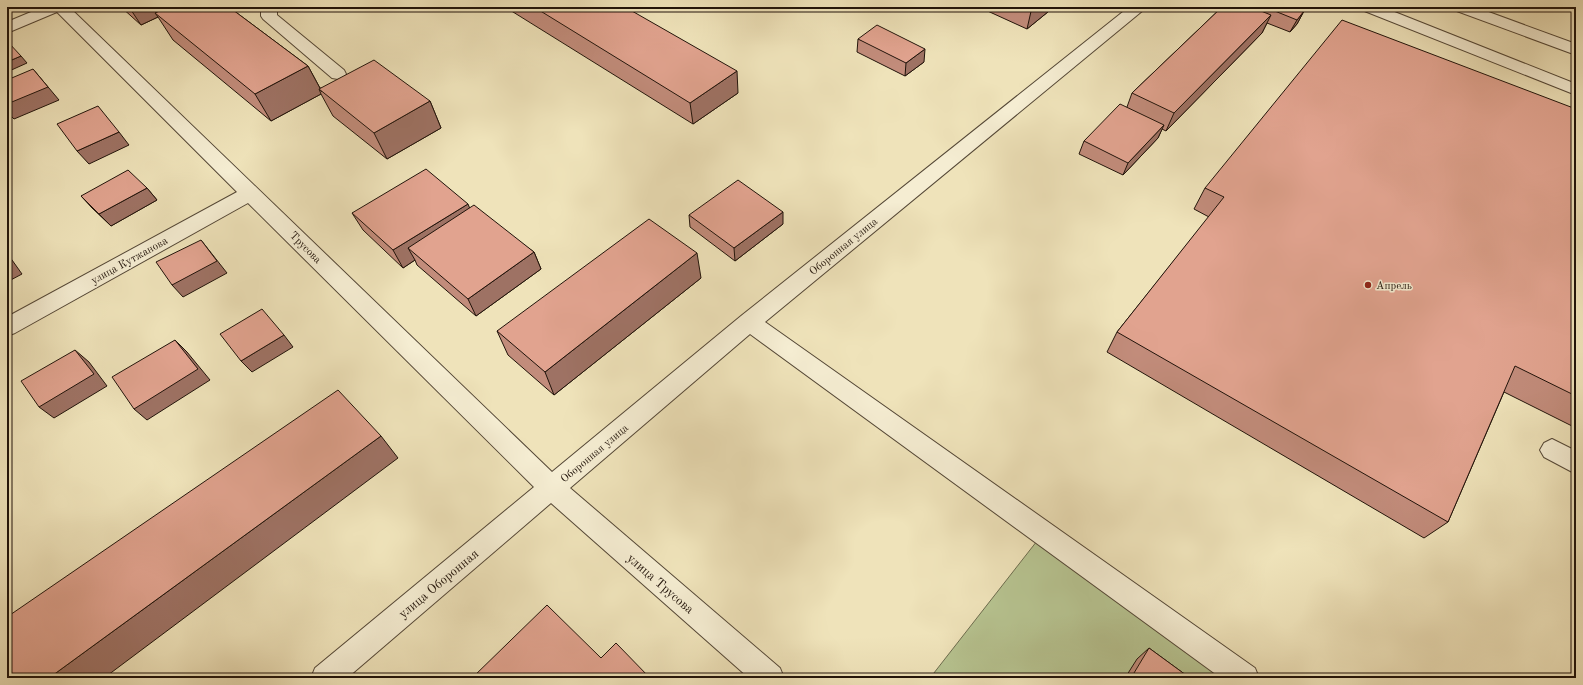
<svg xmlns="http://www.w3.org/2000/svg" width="1583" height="685" font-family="'Old Standard TT',serif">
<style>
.green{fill:#b7c491;stroke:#6c6c4e}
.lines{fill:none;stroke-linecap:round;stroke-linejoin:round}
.minor-casing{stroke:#544736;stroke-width:2}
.minor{fill:#f5edd2;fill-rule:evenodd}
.wall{fill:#c28c7b;stroke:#20130a}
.shaded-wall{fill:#9e7264;stroke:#20130a}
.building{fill:#e1a38f;stroke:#20130a}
.poi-dot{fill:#8f2418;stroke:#f5edd2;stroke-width:1.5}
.labels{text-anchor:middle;stroke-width:3;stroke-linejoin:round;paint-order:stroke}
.street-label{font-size:11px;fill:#20130a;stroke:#f5edd2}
.poi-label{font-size:11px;fill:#20130a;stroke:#f5edd2;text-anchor:start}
.near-street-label{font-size:13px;fill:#20130a;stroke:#f5edd2}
</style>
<rect width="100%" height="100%" fill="#efe3ba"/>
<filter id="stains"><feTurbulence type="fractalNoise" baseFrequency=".005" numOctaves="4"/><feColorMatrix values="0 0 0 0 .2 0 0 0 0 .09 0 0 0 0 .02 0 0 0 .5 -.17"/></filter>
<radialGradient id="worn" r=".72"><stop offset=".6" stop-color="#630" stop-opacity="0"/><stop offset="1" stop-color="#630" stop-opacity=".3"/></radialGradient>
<!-- green -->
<path class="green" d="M 1037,541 L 1223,678 L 930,678 Z"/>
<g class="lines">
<defs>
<g id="minor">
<path d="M 43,7 L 69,7 L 552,472 L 741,316 L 1129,7 L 1147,7 L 765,322 L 1255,668 L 1259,678 L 1221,678 L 750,334 L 570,488 L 780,668 L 784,678 L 749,678 L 551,503 L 347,678 L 311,678 L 315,668 L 534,487 L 248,203 L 15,333 L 7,336 L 7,317 L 237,192 L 57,12 L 7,33 L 7,22 Z"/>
<path d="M 261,7 L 277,7 L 277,15 L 344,70 L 346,74 L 344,78 L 338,79 L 332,78 L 263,19 L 261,16 Z"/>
<path d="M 1360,7 L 1382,7 L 1576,84 L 1576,95 L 1362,10 Z"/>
<path d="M 1452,7 L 1475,7 L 1576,44 L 1576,55 L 1454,10 Z"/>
<path d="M 1552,439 L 1576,451 L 1576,474 L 1544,457 L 1540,450 L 1544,443 Z"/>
</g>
</defs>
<!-- minor casing -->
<use href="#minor" class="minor-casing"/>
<!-- minor -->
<use href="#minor" class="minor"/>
</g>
<!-- wall -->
<g class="wall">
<path d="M 121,7 L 229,7 L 308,66 L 320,88 L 430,101 L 441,128 L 387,159 L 333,116 L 321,94 L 271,121 L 173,40 L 158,17 L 141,25 Z"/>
<path d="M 505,7 L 625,7 L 738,93 L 693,124 Z"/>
<path d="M 678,7 L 693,7 L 685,11 Z"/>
<path d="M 981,7 L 1054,7 L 1027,29 L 981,8 Z"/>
<path d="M 1222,7 L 1292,7 L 1304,11 L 1297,24 L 1290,32 L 1267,23 L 1262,33 L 1166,131 L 1162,129 L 1158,138 L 1123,175 L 1079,154 L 1084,141 L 1127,107 L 1132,93 Z"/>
<path d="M 858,39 L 924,62 L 905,76 L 857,52 Z"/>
<path d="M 1576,109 L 1576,428 L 1504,392 L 1448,522 L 1424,538 L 1107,352 L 1117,332 L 1209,217 L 1194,209 L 1205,188 Z"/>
<path d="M 147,188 L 157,200 L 111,226 L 92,208 L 81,196 Z"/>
<path d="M 470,208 L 534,252 L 541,269 L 476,316 L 417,265 L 415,260 L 403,268 L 363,230 L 352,213 Z"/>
<path d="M 689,215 L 783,224 L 735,261 L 690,227 Z"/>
<path d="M 701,278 L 554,395 L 508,355 L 497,331 Z"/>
<path d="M 1149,648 L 1190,678 L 1125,678 L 1137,659 Z"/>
</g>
<!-- shaded-wall -->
<g class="shaded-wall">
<path d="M 129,7 L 182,7 L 155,13 L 158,17 L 141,25 Z"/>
<path d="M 685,7 L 693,7 L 685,11 Z"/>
<path d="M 1032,7 L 1054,7 L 1027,29 Z"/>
<path d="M 1304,11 L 1297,24 L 1290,32 L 1297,20 Z"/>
<path d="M 1271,15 L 1262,33 L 1166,131 L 1174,113 Z"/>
<path d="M 925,49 L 924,62 L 905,76 L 906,63 Z"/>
<path d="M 21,56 L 27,63 L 7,72 L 7,62 Z"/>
<path d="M 308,66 L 322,92 L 319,89 L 321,94 L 271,121 L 255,94 Z"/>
<path d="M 33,69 L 59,100 L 14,119 L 7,112 L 7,104 Z"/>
<path d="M 737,71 L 738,93 L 693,124 L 690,103 Z"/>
<path d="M 430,101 L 441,128 L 387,159 L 374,133 Z"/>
<path d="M 1164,125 L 1158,138 L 1123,175 L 1128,163 Z"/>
<path d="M 119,132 L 129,145 L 89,164 L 77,151 Z"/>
<path d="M 147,188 L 157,200 L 111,226 L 99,214 Z"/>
<path d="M 468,204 L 475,221 L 408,248 L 415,260 L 403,268 L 393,250 Z"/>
<path d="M 783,212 L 783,224 L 735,261 L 734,248 Z"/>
<path d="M 201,240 L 227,273 L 183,297 L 172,285 Z"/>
<path d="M 534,252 L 541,269 L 476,316 L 468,299 Z"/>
<path d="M 7,253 L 22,274 L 7,282 Z"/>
<path d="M 697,253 L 701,278 L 554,395 L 545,372 Z"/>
<path d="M 284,335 L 293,347 L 252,372 L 241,361 Z"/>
<path d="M 175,340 L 187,352 L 210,380 L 147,420 L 134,409 Z"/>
<path d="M 75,350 L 89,362 L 107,386 L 54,418 L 39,407 Z"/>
<path d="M 381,436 L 398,458 L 104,678 L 49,678 Z"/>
</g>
<!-- building -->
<g class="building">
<path d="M 169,7 L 229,7 L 308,66 L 255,94 L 155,13 Z"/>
<path d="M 534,7 L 625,7 L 737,71 L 690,103 Z"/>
<path d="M 1222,7 L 1251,7 L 1271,15 L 1174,113 L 1132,93 Z"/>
<path d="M 1265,7 L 1292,7 L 1304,11 L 1297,20 Z"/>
<path d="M 1342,20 L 1576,109 L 1576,396 L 1515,366 L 1448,522 L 1117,332 L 1224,197 L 1205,188 Z"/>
<path d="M 877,25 L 925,49 L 906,63 L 858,39 Z"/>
<path d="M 8,42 L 21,56 L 7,62 L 7,43 Z"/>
<path d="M 374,60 L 430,101 L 374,133 L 319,89 Z"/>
<path d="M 33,69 L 48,87 L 7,104 L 7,80 Z"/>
<path d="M 1120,104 L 1164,125 L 1128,163 L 1084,141 Z"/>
<path d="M 98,106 L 119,132 L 77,151 L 57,124 Z"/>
<path d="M 426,169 L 468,204 L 393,250 L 352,213 Z"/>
<path d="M 128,170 L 147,188 L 99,214 L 81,196 Z"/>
<path d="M 738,180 L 783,212 L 734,248 L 689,215 Z"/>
<path d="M 474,205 L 534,252 L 468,299 L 408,248 Z"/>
<path d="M 649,219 L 697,253 L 545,372 L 497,331 Z"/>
<path d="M 201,240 L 217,261 L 172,285 L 156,262 Z"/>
<path d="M 262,309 L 284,335 L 241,361 L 220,334 Z"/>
<path d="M 175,340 L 198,369 L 134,409 L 112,377 Z"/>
<path d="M 75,350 L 94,374 L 39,407 L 21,381 Z"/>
<path d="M 338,390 L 381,436 L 49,678 L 7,678 L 7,617 Z"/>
<path d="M 547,605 L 601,658 L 616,643 L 650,678 L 472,678 Z"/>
<path d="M 1149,648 L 1190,678 L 1131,678 Z"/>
</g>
<!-- markers -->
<circle class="poi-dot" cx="1368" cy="285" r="4"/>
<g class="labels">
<!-- street labels -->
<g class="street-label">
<text transform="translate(843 246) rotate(-39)" y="4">Оборонная улица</text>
<text transform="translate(306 247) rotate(45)" y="4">Трусова</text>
<text transform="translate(129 260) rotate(-29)" y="4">улица Кутжанова</text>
<text transform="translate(594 453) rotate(-40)" y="4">Оборонная улица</text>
</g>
<!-- poi labels -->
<g class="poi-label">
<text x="1376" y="289">Апрель</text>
</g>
<!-- near-street labels -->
<g class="near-street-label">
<text transform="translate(438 583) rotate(-40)" y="5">улица Оборонная</text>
<text transform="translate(661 583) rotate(41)" y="5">улица Трусова</text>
</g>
</g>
<!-- margin -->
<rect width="1583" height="685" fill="none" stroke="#efe3ba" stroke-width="24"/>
<rect x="8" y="8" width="1567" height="669" fill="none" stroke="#20130a" stroke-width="2"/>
<rect x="12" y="12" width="1559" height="661" fill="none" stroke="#20130a"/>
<rect width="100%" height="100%" filter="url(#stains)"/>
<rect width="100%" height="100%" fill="url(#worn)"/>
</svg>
